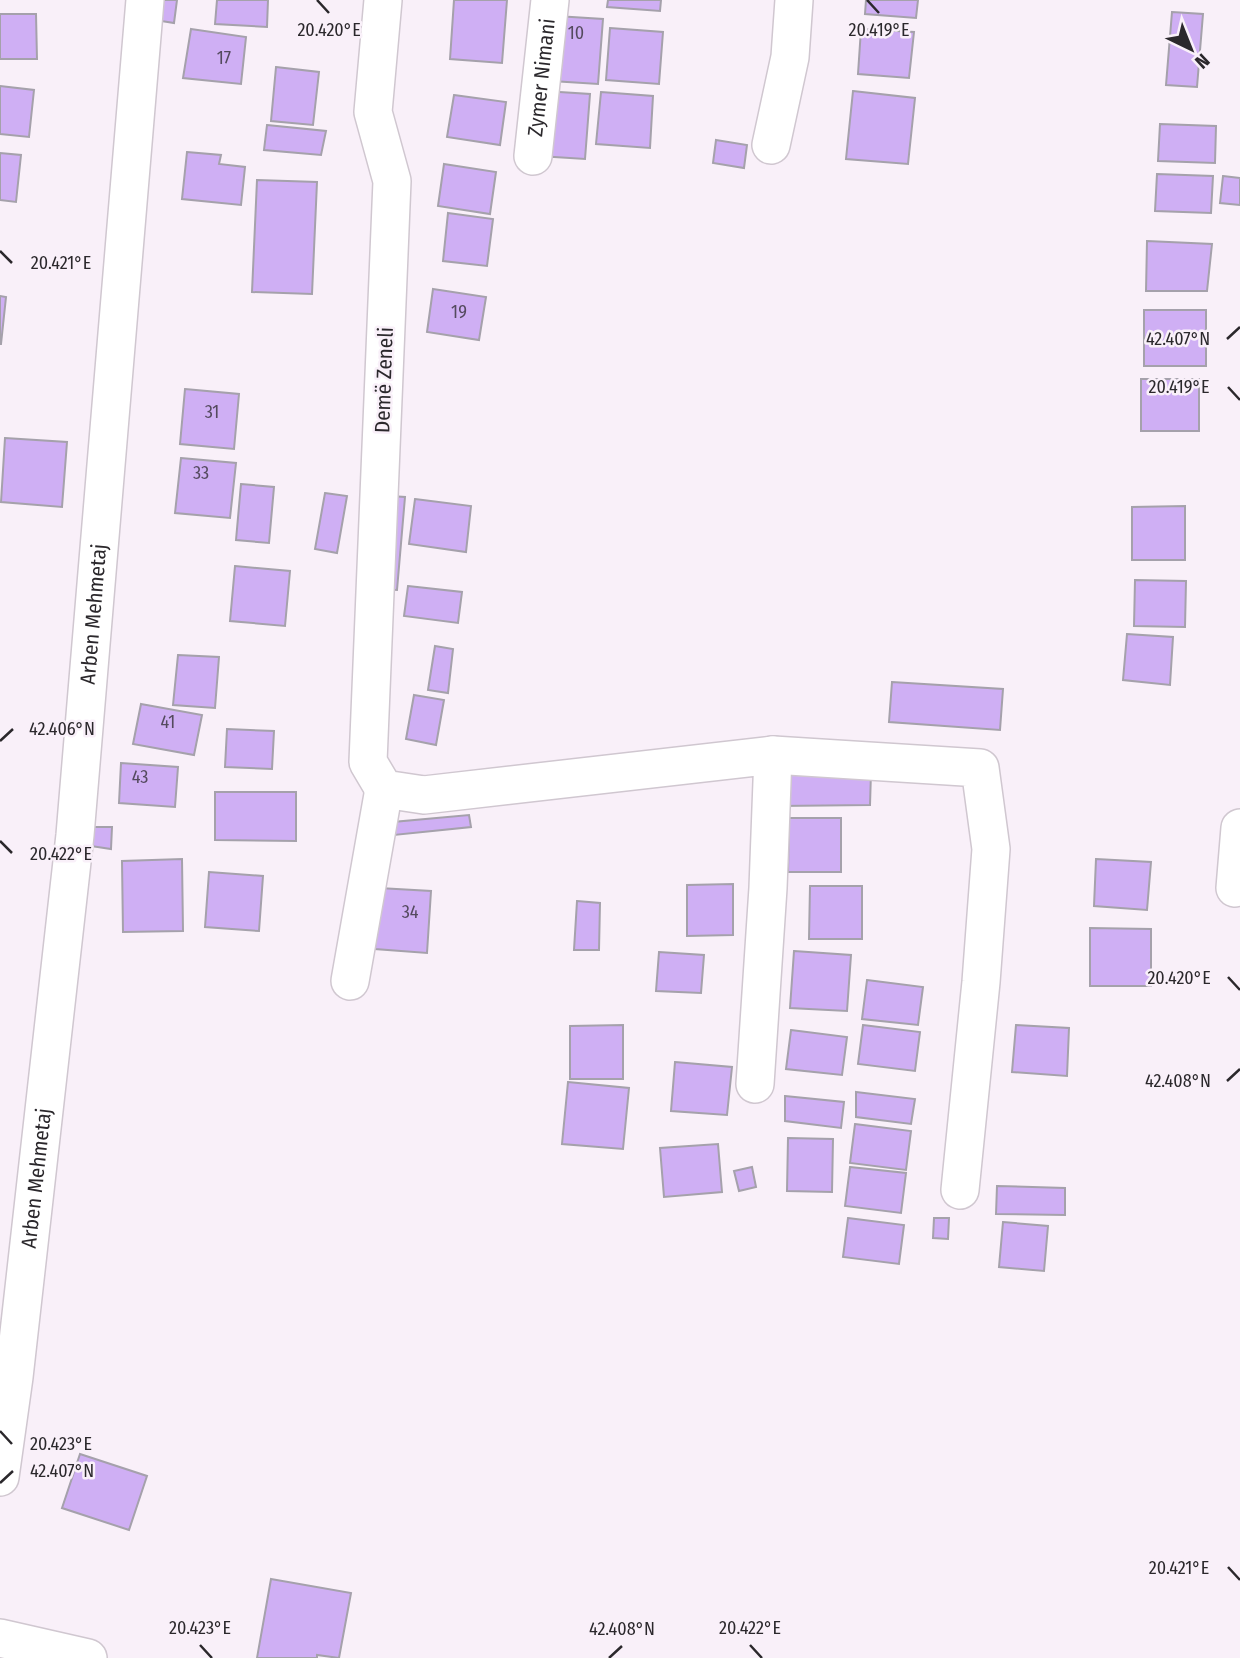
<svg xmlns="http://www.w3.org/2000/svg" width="1240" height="1658" font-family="'Fira Sans Condensed',sans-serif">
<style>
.building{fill:#cfaff4;stroke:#a5a1ab;stroke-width:2}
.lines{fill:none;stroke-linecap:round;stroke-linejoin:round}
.minor-casing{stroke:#d0c7d0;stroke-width:40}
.minor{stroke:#fff;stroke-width:37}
.ticks{fill:none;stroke:#2b282c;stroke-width:2.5}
.labels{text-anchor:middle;stroke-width:5;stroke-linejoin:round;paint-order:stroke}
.number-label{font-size:18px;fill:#544a5e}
.street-label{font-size:21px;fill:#2b282c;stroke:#f9f0f9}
.ticks-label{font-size:18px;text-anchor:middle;fill:#2b282c;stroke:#f9f0f9;stroke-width:5;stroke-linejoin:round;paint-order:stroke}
</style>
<rect width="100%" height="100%" fill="#f9f0f9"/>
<!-- building -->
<g class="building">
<path d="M 152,0 L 177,0 L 174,23 L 149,19 Z"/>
<path d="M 217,0 L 268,0 L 267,27 L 215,24 Z"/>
<path d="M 454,0 L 507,0 L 502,63 L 450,59 Z"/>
<path d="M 608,0 L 661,0 L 660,11 L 607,7 Z"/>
<path d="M 866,0 L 918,0 L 916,18 L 865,14 Z"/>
<path d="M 1172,12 L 1203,14 L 1197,87 L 1166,85 Z"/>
<path d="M 0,14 L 36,14 L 37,59 L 0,59 Z"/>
<path d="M 556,16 L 603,19 L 598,84 L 552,81 Z"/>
<path d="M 610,28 L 663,32 L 659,84 L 606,80 Z"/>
<path d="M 191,29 L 246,37 L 241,84 L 183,78 Z"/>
<path d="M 861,29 L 914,32 L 909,78 L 858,74 Z"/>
<path d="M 276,67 L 319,72 L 313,125 L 271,121 Z"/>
<path d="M 0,86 L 34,90 L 29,137 L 0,134 Z"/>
<path d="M 544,91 L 590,94 L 585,159 L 539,156 Z"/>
<path d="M 853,91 L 915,98 L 908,164 L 846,159 Z"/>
<path d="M 601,92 L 653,96 L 650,148 L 596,144 Z"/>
<path d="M 454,95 L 506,102 L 500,145 L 447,137 Z"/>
<path d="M 1160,124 L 1216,126 L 1215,163 L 1158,161 Z"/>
<path d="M 267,125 L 326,131 L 321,155 L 264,150 Z"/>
<path d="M 716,140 L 747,145 L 744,168 L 713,163 Z"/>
<path d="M 187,152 L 221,155 L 219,164 L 245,167 L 241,205 L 182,199 Z"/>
<path d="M 0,153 L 21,155 L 16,202 L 0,200 Z"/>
<path d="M 444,164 L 496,172 L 490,214 L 438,206 Z"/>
<path d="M 1157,174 L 1213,176 L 1211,213 L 1155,211 Z"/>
<path d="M 1223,176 L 1240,178 L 1240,205 L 1220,203 Z"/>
<path d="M 257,180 L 317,182 L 312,294 L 252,292 Z"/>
<path d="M 448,213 L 493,219 L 487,266 L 443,261 Z"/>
<path d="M 1147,241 L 1212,244 L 1207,291 L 1146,291 Z"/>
<path d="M 433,289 L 486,297 L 479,340 L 427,332 Z"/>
<path d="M 0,296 L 6,297 L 1,344 L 0,344 Z"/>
<rect x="1144" y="310" width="62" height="56"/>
<rect x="1141" y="379" width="58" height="52"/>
<path d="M 185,389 L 239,394 L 234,449 L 180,444 Z"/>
<path d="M 5,438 L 67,442 L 62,507 L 1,502 Z"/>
<path d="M 181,458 L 236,463 L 230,518 L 175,513 Z"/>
<path d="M 241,484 L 274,487 L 269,543 L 236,540 Z"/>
<path d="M 325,493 L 347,496 L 337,553 L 315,549 Z"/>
<path d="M 390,496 L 405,497 L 397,590 L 383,589 Z"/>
<path d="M 415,499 L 471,506 L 466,552 L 409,544 Z"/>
<path d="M 1185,506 L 1185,560 L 1132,560 L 1132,507 Z"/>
<path d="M 235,566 L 290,571 L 285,626 L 230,621 Z"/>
<path d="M 1135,580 L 1186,581 L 1185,627 L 1134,626 Z"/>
<path d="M 408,586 L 462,592 L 458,623 L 404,616 Z"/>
<path d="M 1127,634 L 1173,637 L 1170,685 L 1123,680 Z"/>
<path d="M 435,646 L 453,649 L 448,693 L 428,690 Z"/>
<path d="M 178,655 L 219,657 L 215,708 L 173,705 Z"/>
<path d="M 892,682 L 1003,689 L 1000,730 L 889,722 Z"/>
<path d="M 414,695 L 444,700 L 436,745 L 406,739 Z"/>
<path d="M 141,704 L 202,715 L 194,755 L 133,744 Z"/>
<path d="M 227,729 L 274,731 L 272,769 L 225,767 Z"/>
<path d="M 121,763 L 178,767 L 175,807 L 119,803 Z"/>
<path d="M 776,772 L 871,772 L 870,805 L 779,806 Z"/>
<path d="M 215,792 L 296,792 L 296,841 L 215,840 Z"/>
<path d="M 469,815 L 471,827 L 394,835 L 393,822 Z"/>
<path d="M 789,818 L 841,818 L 841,872 L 788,872 Z"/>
<path d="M 85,827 L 112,827 L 111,849 L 84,845 Z"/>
<path d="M 182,859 L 183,931 L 123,932 L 122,861 Z"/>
<path d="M 1096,859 L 1151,862 L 1147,910 L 1094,906 Z"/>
<path d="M 209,872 L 263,876 L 259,931 L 205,927 Z"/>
<path d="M 733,884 L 733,935 L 687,936 L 687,885 Z"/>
<path d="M 810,886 L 862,886 L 862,939 L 809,939 Z"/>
<path d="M 379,888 L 431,891 L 427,953 L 375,949 Z"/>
<path d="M 577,901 L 600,903 L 599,950 L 574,950 Z"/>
<path d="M 1090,928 L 1151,929 L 1151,986 L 1090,986 Z"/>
<path d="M 794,951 L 851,955 L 847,1011 L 790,1008 Z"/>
<path d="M 659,952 L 704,955 L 701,993 L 656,991 Z"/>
<path d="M 867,980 L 923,987 L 918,1025 L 862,1019 Z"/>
<path d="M 623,1025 L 623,1079 L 570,1079 L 570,1026 Z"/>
<path d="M 863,1025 L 920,1032 L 915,1071 L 858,1064 Z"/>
<path d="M 1016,1025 L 1069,1028 L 1067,1076 L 1012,1072 Z"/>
<path d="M 791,1030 L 847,1037 L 842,1075 L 786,1069 Z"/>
<path d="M 675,1062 L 732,1067 L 727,1115 L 671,1111 Z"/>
<path d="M 568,1082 L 629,1088 L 623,1149 L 562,1144 Z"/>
<path d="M 856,1092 L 915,1099 L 911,1124 L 856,1117 Z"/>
<path d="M 785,1096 L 844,1102 L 841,1128 L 785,1121 Z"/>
<path d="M 855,1124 L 911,1131 L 906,1170 L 850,1163 Z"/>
<path d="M 788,1138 L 833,1139 L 832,1192 L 787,1191 Z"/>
<path d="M 718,1144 L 722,1192 L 664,1197 L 660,1148 Z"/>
<path d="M 752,1167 L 756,1187 L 739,1191 L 734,1171 Z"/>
<path d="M 850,1167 L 906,1173 L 901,1213 L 845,1206 Z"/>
<path d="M 997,1186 L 1065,1188 L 1065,1215 L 996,1214 Z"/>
<path d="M 848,1218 L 904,1225 L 899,1264 L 843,1257 Z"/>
<path d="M 934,1218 L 949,1218 L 948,1239 L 933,1238 Z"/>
<path d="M 1003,1222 L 1048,1226 L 1044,1271 L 999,1267 Z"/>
<path d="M 80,1454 L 147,1476 L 129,1530 L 62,1508 Z"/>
<path d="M 271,1579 L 351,1593 L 339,1658 L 317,1655 L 317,1658 L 257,1658 Z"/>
</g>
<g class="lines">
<defs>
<g id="minor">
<path d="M 383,0 L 373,112 L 392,181 L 368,762 L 384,789 L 424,795 L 773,755 L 768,888 L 755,1084"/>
<path d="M 771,145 L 790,57 L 794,0"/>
<path id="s1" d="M 533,156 L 550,0"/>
<path d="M 773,755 L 980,768 L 991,849 L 981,982 L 960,1190"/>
<path d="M 1235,888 L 1240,828"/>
<path d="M 350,981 L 384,789"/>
<path id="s2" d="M 0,1477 L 14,1377 L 75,835 L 145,0"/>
<path d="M 0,1638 L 88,1658"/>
</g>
</defs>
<!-- minor casing -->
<use href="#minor" class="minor-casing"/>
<!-- minor -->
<use href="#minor" class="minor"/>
</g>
<!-- ticks -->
<path class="ticks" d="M 317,0 L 329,13M 867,0 L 879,13M 0,251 L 12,263M 1227,339 L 1240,327M 1228,387 L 1240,400M 0,741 L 13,729M 0,841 L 12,853M 1228,977 L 1240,990M 1227,1081 L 1240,1069M 0,1431 L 12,1444M 0,1483 L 13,1471M 1228,1567 L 1240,1580M 200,1645 L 212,1658M 750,1645 L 762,1658M 609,1658 L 622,1646"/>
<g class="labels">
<!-- number labels -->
<g class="number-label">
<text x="576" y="39">10</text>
<text x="224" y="64">17</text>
<text x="459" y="318">19</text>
<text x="212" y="418">31</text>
<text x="201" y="479">33</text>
<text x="168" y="728">41</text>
<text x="140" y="783">43</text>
<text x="410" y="918">34</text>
</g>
<!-- street labels -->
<g class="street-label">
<text dy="7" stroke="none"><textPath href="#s1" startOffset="79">Zymer Nimani</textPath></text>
<text transform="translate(384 380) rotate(-88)" y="7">Demë Zeneli</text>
<text dy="7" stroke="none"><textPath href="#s2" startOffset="868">Arben Mehmetaj</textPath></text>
<text dy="7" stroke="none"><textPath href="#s2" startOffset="301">Arben Mehmetaj</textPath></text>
</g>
</g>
<g class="ticks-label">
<text x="329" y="36">20.420°E</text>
<text x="879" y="36">20.419°E</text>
<text x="61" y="269">20.421°E</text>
<text x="1178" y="345">42.407°N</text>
<text x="1179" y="393">20.419°E</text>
<text x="62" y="735">42.406°N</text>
<text x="61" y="860">20.422°E</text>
<text x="1179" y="984">20.420°E</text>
<text x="1178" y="1087">42.408°N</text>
<text x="61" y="1450">20.423°E</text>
<text x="62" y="1477">42.407°N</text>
<text x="1179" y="1574">20.421°E</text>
<text x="200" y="1634">20.423°E</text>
<text x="750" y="1634">20.422°E</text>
<text x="622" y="1635">42.408°N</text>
</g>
<!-- north arrow -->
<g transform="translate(1191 49) rotate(137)" stroke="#f9f0f9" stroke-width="5" paint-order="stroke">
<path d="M0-5L12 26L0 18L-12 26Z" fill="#2b282c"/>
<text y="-10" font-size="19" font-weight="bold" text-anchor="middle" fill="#2b282c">N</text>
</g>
</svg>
